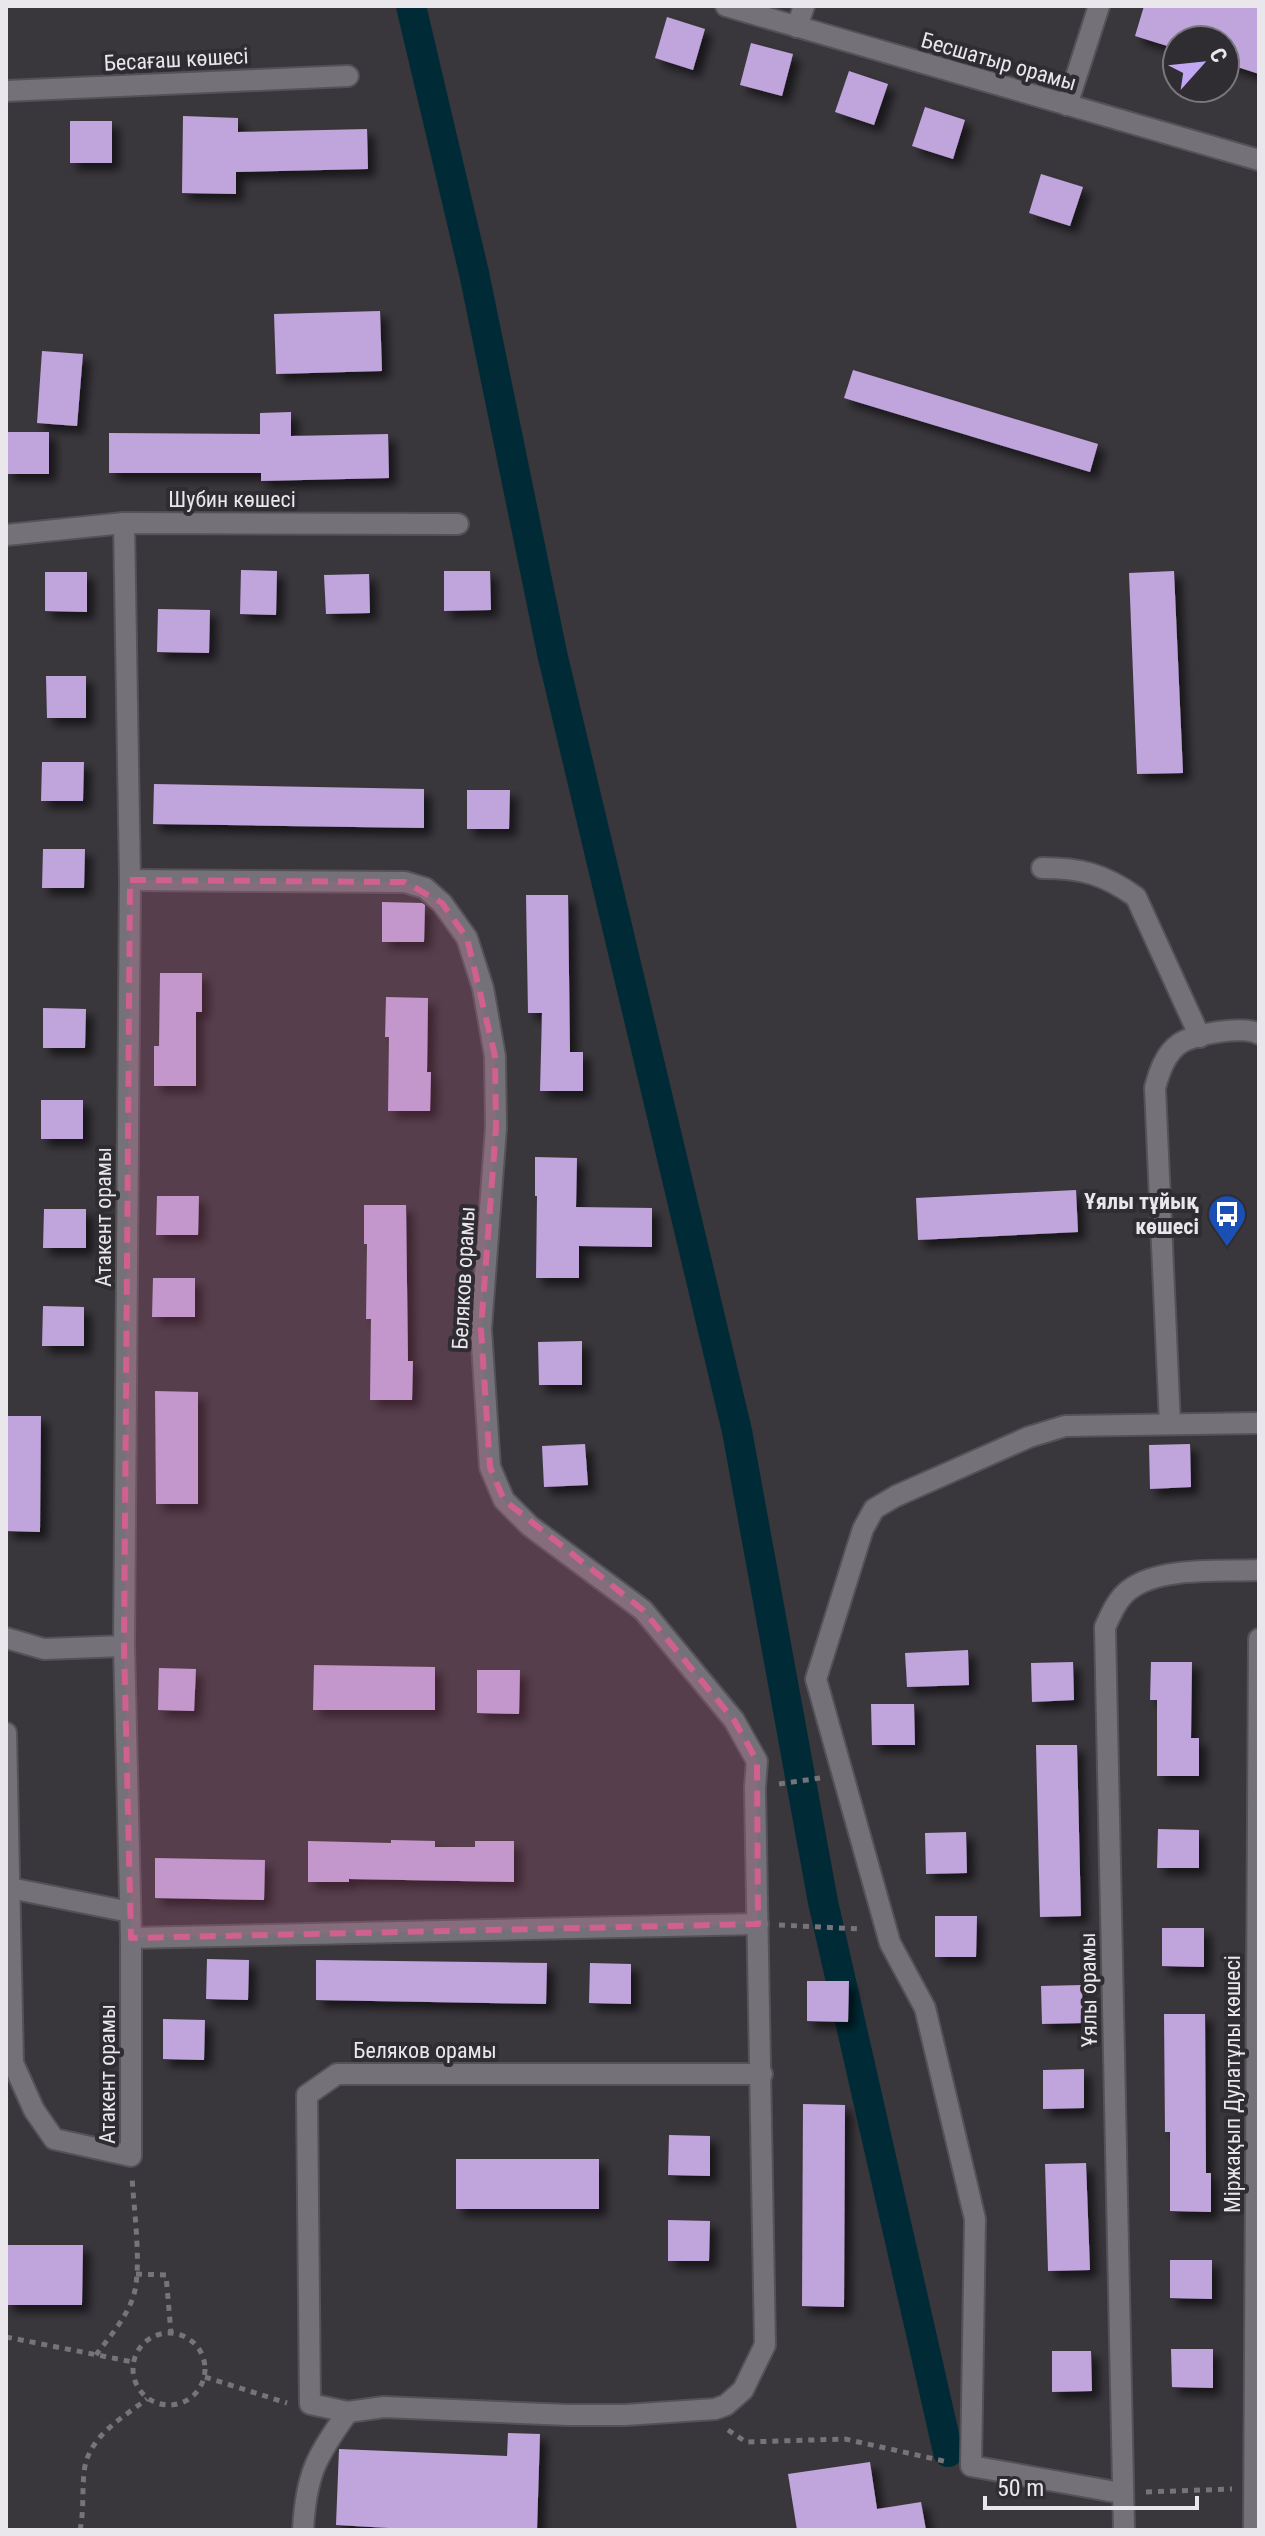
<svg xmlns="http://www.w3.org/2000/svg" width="1265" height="2536" font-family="'Roboto Condensed',sans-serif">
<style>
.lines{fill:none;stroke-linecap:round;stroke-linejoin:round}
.canal{stroke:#002b36;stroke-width:30}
.building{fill:#c0a4dc;filter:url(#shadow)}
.minor-casing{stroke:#545257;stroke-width:24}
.path{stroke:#767379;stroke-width:5;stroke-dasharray:6 6;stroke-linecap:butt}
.minor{stroke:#747179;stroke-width:20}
.marked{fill:#d0608e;fill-opacity:0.2;stroke:#d0608e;stroke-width:6;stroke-dasharray:16 10;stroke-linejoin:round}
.labels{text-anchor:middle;stroke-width:8;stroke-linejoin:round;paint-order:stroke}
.street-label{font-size:22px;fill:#e9e7ec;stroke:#2f2c32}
.poi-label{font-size:22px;font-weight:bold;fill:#e9e7ec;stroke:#2f2c32;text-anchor:end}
</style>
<defs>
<filter id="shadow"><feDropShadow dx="7" dy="7" stdDeviation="4" flood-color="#0009"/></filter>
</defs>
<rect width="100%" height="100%" fill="#39363c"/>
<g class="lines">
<!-- canal -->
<path class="canal" d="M 411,6 L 474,273 L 552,653 L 737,1431 L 823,1902 L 948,2452"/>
</g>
<!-- building -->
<g class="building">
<path d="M 1144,6 L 1259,6 L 1259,74 L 1225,63 L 1225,40 L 1177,40 L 1177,49 L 1135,36 Z"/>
<path d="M 667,17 L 705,29 L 693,70 L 655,58 Z"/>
<path d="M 751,43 L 793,54 L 782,96 L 740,85 Z"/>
<path d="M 849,71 L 888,84 L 874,125 L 835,112 Z"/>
<path d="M 925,107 L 965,120 L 953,159 L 912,146 Z"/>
<path d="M 183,116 L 238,118 L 238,132 L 367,129 L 368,169 L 236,172 L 236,194 L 182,193 Z"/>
<rect x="70" y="121" width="42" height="42"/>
<path d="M 1041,174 L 1083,187 L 1070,226 L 1029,213 Z"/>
<path d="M 380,311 L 382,371 L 276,374 L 274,314 Z"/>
<path d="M 42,351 L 83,354 L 77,426 L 37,423 Z"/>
<path d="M 853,370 L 1098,444 L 1090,472 L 844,398 Z"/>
<path d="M 291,412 L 291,436 L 388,434 L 389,478 L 261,481 L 261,473 L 109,473 L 109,433 L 260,434 L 260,413 Z"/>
<rect x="6" y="432" width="43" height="42"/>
<path d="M 241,570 L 277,571 L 276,615 L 240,614 Z"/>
<path d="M 444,571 L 490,571 L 491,610 L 444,611 Z"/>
<path d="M 1174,571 L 1183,773 L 1137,774 L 1129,573 Z"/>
<path d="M 45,572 L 87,572 L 87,612 L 45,611 Z"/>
<path d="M 369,574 L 370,613 L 326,614 L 324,575 Z"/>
<path d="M 158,609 L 210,610 L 209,653 L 157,652 Z"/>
<path d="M 46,676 L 86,676 L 86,718 L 47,718 Z"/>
<path d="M 42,762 L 84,762 L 83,801 L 41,801 Z"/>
<path d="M 154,784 L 424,789 L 424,828 L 153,824 Z"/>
<path d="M 467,790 L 510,790 L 509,829 L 467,829 Z"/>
<path d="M 43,849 L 85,849 L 84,888 L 42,888 Z"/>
<path d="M 526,895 L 568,895 L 570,1052 L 583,1052 L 583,1091 L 540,1091 L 542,1013 L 528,1013 Z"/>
<path d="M 382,902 L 422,903 L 425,905 L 424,942 L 382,942 Z"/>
<path d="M 160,973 L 202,973 L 202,1012 L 196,1012 L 196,1086 L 154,1086 L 154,1046 L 159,1046 Z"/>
<path d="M 386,997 L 428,998 L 427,1072 L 431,1072 L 430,1111 L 388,1111 L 389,1037 L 385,1037 Z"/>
<path d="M 43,1008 L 86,1009 L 85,1048 L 43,1048 Z"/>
<rect x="41" y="1100" width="42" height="39"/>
<path d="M 535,1157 L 577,1158 L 576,1207 L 652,1208 L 652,1247 L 579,1246 L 579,1278 L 536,1278 L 537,1196 L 535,1196 Z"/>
<path d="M 1076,1190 L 1078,1232 L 918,1240 L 916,1198 Z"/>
<path d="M 157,1196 L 199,1196 L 198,1235 L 156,1235 Z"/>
<path d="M 364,1205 L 406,1205 L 408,1361 L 413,1361 L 412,1400 L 370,1400 L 371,1319 L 366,1319 L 367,1244 L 364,1244 Z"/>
<path d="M 44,1209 L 86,1209 L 86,1248 L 43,1248 Z"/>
<path d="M 153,1278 L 195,1278 L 195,1317 L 152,1317 Z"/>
<path d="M 43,1306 L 84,1307 L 84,1346 L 42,1346 Z"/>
<path d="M 582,1341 L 582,1385 L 539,1385 L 538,1342 Z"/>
<path d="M 155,1391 L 198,1392 L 198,1504 L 156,1504 Z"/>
<path d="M 6,1416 L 41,1416 L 40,1532 L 6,1531 Z"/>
<path d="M 585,1444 L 588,1485 L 544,1487 L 542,1446 Z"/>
<path d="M 1190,1444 L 1191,1487 L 1150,1489 L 1149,1445 Z"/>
<path d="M 968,1650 L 969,1685 L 907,1687 L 905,1653 Z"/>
<path d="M 1073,1662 L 1074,1700 L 1032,1702 L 1031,1663 Z"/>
<path d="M 1151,1662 L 1192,1662 L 1191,1738 L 1199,1738 L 1199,1776 L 1157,1776 L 1157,1700 L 1150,1700 Z"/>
<path d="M 314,1665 L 435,1667 L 435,1710 L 313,1710 Z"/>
<path d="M 159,1668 L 196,1669 L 194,1711 L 158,1710 Z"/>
<path d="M 477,1670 L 520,1670 L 519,1714 L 477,1713 Z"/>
<path d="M 871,1704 L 914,1704 L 915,1745 L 872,1745 Z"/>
<path d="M 1036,1745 L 1077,1745 L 1081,1916 L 1040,1917 Z"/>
<path d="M 1158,1829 L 1199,1830 L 1199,1868 L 1157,1868 Z"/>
<path d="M 966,1832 L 967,1873 L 926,1874 L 925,1833 Z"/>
<path d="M 391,1840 L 435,1841 L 435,1847 L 475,1847 L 475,1841 L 514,1841 L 514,1882 L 349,1879 L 349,1882 L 308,1882 L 308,1841 L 391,1843 Z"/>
<path d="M 155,1858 L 265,1860 L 264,1900 L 155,1898 Z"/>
<path d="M 935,1916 L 977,1916 L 976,1957 L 935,1957 Z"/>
<path d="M 1162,1928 L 1204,1928 L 1204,1967 L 1162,1966 Z"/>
<path d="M 207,1959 L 249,1960 L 248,2000 L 206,1999 Z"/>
<path d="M 316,1960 L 547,1963 L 546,2004 L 316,2000 Z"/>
<path d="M 590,1963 L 631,1964 L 631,2004 L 589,2003 Z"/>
<path d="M 807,1981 L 849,1981 L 848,2022 L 807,2021 Z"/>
<path d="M 1082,1985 L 1083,2023 L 1042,2024 L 1041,1986 Z"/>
<path d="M 1164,2014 L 1205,2014 L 1206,2173 L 1211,2173 L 1211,2212 L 1170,2211 L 1170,2132 L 1165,2132 Z"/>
<path d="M 163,2019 L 205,2020 L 204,2060 L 163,2059 Z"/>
<path d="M 1084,2069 L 1084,2108 L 1043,2109 L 1043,2070 Z"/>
<path d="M 803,2104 L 845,2105 L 844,2307 L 802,2306 Z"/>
<path d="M 669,2135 L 710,2136 L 710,2176 L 668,2175 Z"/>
<rect x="456" y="2159" width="143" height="50"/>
<path d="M 1086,2163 L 1090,2270 L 1048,2271 L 1045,2164 Z"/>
<path d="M 668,2220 L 710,2221 L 709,2261 L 668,2261 Z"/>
<path d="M 6,2245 L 83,2245 L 82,2305 L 6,2305 Z"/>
<path d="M 1170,2260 L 1212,2260 L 1212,2299 L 1170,2298 Z"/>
<path d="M 1171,2349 L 1213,2349 L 1213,2388 L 1172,2387 Z"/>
<path d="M 1052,2351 L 1091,2351 L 1092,2391 L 1052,2392 Z"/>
<path d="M 508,2433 L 540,2434 L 537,2530 L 425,2530 L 336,2525 L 339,2449 L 507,2456 Z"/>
<path d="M 870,2462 L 877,2509 L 921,2502 L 926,2530 L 797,2530 L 788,2474 Z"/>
</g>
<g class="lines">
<defs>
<g id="minor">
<path d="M 726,6 L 1259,160"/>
<path d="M 797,27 L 804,6"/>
<path d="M 6,91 L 348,76"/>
<path d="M 1067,105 L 1099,6"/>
<path d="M 6,535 L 124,523 L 458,524"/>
<path d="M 1042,868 C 1081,868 1104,874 1136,897 L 1200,1037"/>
<path d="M 130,880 L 405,882 L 425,888 L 442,903 L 467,938 L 483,988 L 495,1056 L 496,1128 L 481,1329 L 490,1467 L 504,1500 L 530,1526 L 643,1610 L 734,1720 L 757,1761 L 755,1788 L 765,2345 L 743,2390 L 726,2405 L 715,2409 L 625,2415 L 568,2415 L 384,2407 L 348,2412 L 310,2404 L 307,2095 L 337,2074 L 762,2074"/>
<path d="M 1170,1424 L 1155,1088 C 1159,1072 1165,1054 1179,1044 C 1193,1034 1244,1025 1259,1034"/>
<path d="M 6,1638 L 44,1649 L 124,1646"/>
<path d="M 6,1733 L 13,2063 L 34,2110 L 54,2139 L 131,2156 L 131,1938 L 124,1646 L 130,880 L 124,523"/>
<path d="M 10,1888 L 130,1912"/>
<path d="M 131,1938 L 758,1924"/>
<path d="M 1121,2493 L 971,2466 L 975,2219 L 925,2008 L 890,1943 L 816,1679 L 863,1529 L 874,1509 L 896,1496 L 1029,1437 L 1065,1426 L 1259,1423"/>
<path d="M 303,2530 C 306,2475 316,2456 348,2412"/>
<path d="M 1124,2530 L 1105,1627 C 1111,1614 1117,1599 1129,1590 C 1159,1566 1221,1572 1259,1570"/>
<path d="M 1254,2530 L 1259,1639"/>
</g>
</defs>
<!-- minor casing -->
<use href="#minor" class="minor-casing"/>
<!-- path -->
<g class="path">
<path d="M 779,1784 L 820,1778"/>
<path d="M 779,1925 L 861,1929"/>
<path d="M 136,2274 L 166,2275 L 171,2333"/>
<circle cx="169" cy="2369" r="36"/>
<path d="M 6,2337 L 133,2362"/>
<path d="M 96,2355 C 110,2336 130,2314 135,2290 C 141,2260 134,2210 132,2177"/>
<path d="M 205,2377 L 287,2403"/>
<path d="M 728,2430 L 746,2442 L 845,2439 L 948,2462"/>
<path d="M 1146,2492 L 1232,2489"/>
<path d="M 80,2530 C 84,2511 82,2493 84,2473 C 87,2437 121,2419 147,2399"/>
</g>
<!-- minor -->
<use href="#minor" class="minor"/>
</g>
<!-- marked area -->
<path class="marked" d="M 130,880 L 405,882 L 442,903 L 467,938 L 495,1056 L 496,1128 L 481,1329 L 490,1467 L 504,1500 L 643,1610 L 734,1720 L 757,1761 L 758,1924 L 131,1938 L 124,1646 Z"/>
<!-- icons -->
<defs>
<symbol id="bus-pin" viewBox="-11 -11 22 30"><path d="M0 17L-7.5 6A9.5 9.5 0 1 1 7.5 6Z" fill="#1a4fb4" stroke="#2f2c32"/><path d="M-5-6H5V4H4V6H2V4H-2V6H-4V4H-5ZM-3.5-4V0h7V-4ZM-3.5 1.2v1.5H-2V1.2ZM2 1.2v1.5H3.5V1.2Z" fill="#fff"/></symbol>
</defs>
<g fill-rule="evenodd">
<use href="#bus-pin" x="1205" y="1192" width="44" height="60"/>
</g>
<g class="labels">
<!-- street labels -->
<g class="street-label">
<text transform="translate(176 59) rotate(-3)" y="8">Бесағаш көшесі</text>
<text transform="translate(999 61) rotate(16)" y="8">Бесшатыр орамы</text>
<text x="232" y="507">Шубин көшесі</text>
<text transform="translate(103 1217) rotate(-90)" y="8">Атакент орамы</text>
<text transform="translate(463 1278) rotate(-87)" y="8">Беляков орамы</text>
<text transform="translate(1088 1990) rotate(-91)" y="8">Ұялы орамы</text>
<text x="425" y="2058">Беляков орамы</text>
<text transform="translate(107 2074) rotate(-90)" y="8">Атакент орамы</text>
<text transform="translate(1232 2084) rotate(-90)" y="8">Міржақып Дулатұлы көшесі</text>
</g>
<!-- poi labels -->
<g class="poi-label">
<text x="1199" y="1209">Ұялы тұйық<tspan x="1199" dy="25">көшесі</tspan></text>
</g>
</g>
<!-- border -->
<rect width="1265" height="2536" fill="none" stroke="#e9e7ec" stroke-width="16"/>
<!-- north arrow -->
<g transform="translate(1201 64) rotate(63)"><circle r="38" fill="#2f2c32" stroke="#79777c" stroke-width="2"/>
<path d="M0-6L14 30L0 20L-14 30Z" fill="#c2a7f2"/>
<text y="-12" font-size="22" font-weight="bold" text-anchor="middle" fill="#e9e7ec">С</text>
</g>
<!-- scale -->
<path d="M985 2496v12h212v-12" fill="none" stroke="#e9e7ec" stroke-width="4"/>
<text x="997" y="2496" font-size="24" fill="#e9e7ec" stroke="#2f2c32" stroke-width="6" paint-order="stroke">50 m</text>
</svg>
